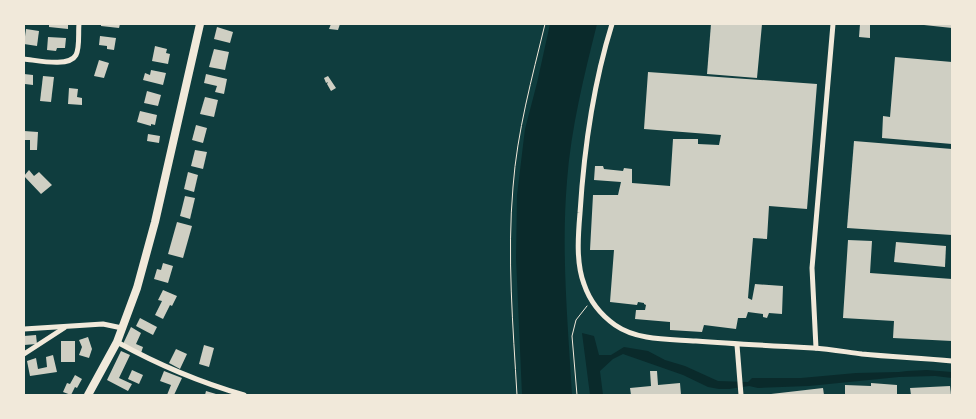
<svg xmlns="http://www.w3.org/2000/svg" width="976" height="419" font-family="'Noto Serif',serif">
<style>
.water{fill:#0a2a2b}
.building{fill:#cfcfc3}
.lines{fill:none;stroke-linecap:round;stroke-linejoin:round}
.path{stroke:#f1e9da;stroke-width:1}
.minor{stroke:#f1e9da;stroke-width:5}
.primary{stroke:#f1e9da;stroke-width:8}
</style>
<rect width="100%" height="100%" fill="#0f3d3e"/>
<!-- water -->
<g class="water">
<path d="M 550,24 L 597,24 C 584,76 571,128 567,181 C 561,253 568,324 572,395 L 522,395 L 516,258 L 517,195 L 525,129 L 537,83 Z"/>
<path d="M 582,333 L 594,336 L 599,355 L 611,355 L 624,347 L 648,351 L 665,360 L 685,366 L 718,381 L 748,382 L 752,378 L 801,378 L 856,373 L 899,372 L 907,371 L 927,370 L 952,372 L 952,378 L 935,376 L 899,377 L 809,386 L 758,388 L 749,386 L 729,389 L 719,389 L 708,387 L 683,375 L 623,354 L 613,359 L 600,371 L 603,395 L 590,395 Z"/>
</g>
<!-- building -->
<g class="building">
<path d="M 49,24 L 68,24 L 68,29 L 49,27 Z"/>
<path d="M 101,24 L 120,24 L 119,28 L 101,26 Z"/>
<path d="M 331,24 L 340,24 L 338,30 L 329,29 Z"/>
<path d="M 711,24 L 762,24 L 757,78 L 707,74 Z"/>
<path d="M 860,24 L 870,25 L 870,38 L 859,37 Z"/>
<path d="M 924,24 L 952,24 L 952,28 L 924,25 Z"/>
<path d="M 217,27 L 233,32 L 230,43 L 214,39 Z"/>
<path d="M 26,29 L 39,31 L 37,46 L 24,44 Z"/>
<path d="M 100,36 L 116,38 L 114,50 L 107,49 L 107,46 L 99,45 Z"/>
<path d="M 48,37 L 66,38 L 65,48 L 57,48 L 56,51 L 47,50 Z"/>
<path d="M 155,46 L 167,49 L 166,53 L 170,54 L 168,64 L 152,61 Z"/>
<path d="M 214,49 L 229,52 L 225,70 L 209,67 Z"/>
<path d="M 895,57 L 952,62 L 952,144 L 882,138 L 883,116 L 890,117 Z"/>
<path d="M 99,60 L 109,63 L 104,78 L 94,76 Z"/>
<path d="M 151,70 L 166,73 L 163,85 L 143,80 L 145,73 L 150,75 Z"/>
<path d="M 648,72 L 817,84 L 807,209 L 769,206 L 767,239 L 753,238 L 748,298 L 752,300 L 755,284 L 783,286 L 782,314 L 769,313 L 767,318 L 763,317 L 763,314 L 748,312 L 746,318 L 738,318 L 736,329 L 704,325 L 702,332 L 670,330 L 670,322 L 635,319 L 636,310 L 645,310 L 646,305 L 644,304 L 644,303 L 638,302 L 637,305 L 610,302 L 614,250 L 590,250 L 593,195 L 618,195 L 621,182 L 594,180 L 595,166 L 603,166 L 604,169 L 623,171 L 624,168 L 632,169 L 632,183 L 670,186 L 673,139 L 698,139 L 698,144 L 719,145 L 721,135 L 644,129 Z"/>
<path d="M 24,74 L 33,75 L 33,85 L 25,84 L 25,88 L 24,88 Z"/>
<path d="M 206,74 L 227,79 L 224,94 L 215,92 L 217,86 L 204,83 Z"/>
<path d="M 43,76 L 54,77 L 51,102 L 40,101 Z"/>
<path d="M 328,76 L 336,88 L 331,91 L 327,84 L 328,82 L 326,83 L 324,78 Z"/>
<path d="M 69,88 L 78,89 L 77,97 L 82,98 L 82,105 L 68,104 Z"/>
<path d="M 147,91 L 161,95 L 158,106 L 144,103 Z"/>
<path d="M 205,97 L 218,100 L 214,117 L 200,114 Z"/>
<path d="M 140,111 L 157,115 L 155,125 L 151,124 L 151,126 L 137,122 Z"/>
<path d="M 196,125 L 207,128 L 203,143 L 192,140 Z"/>
<path d="M 24,131 L 38,132 L 37,150 L 30,150 L 30,140 L 24,140 Z"/>
<path d="M 148,134 L 160,136 L 159,143 L 147,141 Z"/>
<path d="M 854,141 L 952,149 L 952,235 L 847,228 Z"/>
<path d="M 195,150 L 207,152 L 203,169 L 191,166 Z"/>
<path d="M 29,170 L 34,176 L 39,172 L 52,185 L 41,194 L 24,176 Z"/>
<path d="M 188,172 L 198,175 L 194,192 L 184,189 Z"/>
<path d="M 185,196 L 195,198 L 190,219 L 180,216 Z"/>
<path d="M 177,222 L 192,226 L 183,258 L 168,254 Z"/>
<path d="M 848,240 L 872,241 L 870,273 L 952,279 L 952,341 L 893,338 L 894,321 L 843,318 Z"/>
<path d="M 896,242 L 946,246 L 945,267 L 894,262 Z"/>
<path d="M 163,263 L 173,266 L 168,283 L 154,279 L 157,269 L 161,270 Z"/>
<path d="M 163,290 L 177,296 L 172,306 L 170,305 L 163,319 L 155,315 L 162,301 L 158,300 Z"/>
<path d="M 140,318 L 157,327 L 153,335 L 136,326 Z"/>
<path d="M 131,327 L 141,333 L 136,344 L 143,347 L 141,353 L 123,344 Z"/>
<path d="M 36,335 L 37,344 L 24,345 L 24,336 Z"/>
<path d="M 88,337 L 92,349 L 89,358 L 79,355 L 82,347 L 79,340 Z"/>
<rect x="61" y="341" width="14" height="21"/>
<path d="M 204,345 L 214,348 L 209,367 L 199,364 Z"/>
<path d="M 176,349 L 187,354 L 180,369 L 169,363 Z"/>
<path d="M 121,351 L 130,355 L 119,378 L 132,384 L 128,391 L 107,380 Z"/>
<path d="M 53,355 L 57,372 L 30,376 L 27,361 L 36,358 L 38,369 L 47,367 L 46,357 Z"/>
<path d="M 132,370 L 143,375 L 139,384 L 128,379 Z"/>
<path d="M 164,371 L 182,378 L 174,395 L 167,395 L 171,385 L 160,381 Z"/>
<path d="M 650,371 L 657,371 L 658,385 L 680,383 L 681,395 L 631,395 L 630,388 L 651,386 Z"/>
<path d="M 75,375 L 82,379 L 77,388 L 75,387 L 71,395 L 63,392 L 67,383 L 70,384 Z"/>
<path d="M 871,383 L 897,385 L 897,395 L 845,395 L 845,385 L 871,386 Z"/>
<path d="M 950,386 L 951,395 L 911,395 L 910,388 Z"/>
<path d="M 823,388 L 824,395 L 771,395 L 771,394 Z"/>
<path d="M 206,391 L 216,394 L 215,395 L 205,395 Z"/>
</g>
<g class="lines">
<!-- path -->
<g class="path">
<path d="M 517,395 C 513,326 507,256 513,187 C 517,132 532,78 545,24"/>
<path d="M 577,395 L 572,336 L 576,320 L 587,306"/>
</g>
<!-- minor -->
<g class="minor">
<path d="M 612,24 C 593,85 584,149 580,213 C 578,236 576,263 584,284 C 590,302 601,315 615,325 C 638,341 670,339 696,341 C 735,344 774,346 813,348 C 829,349 846,352 862,354 C 892,357 922,358 952,361"/>
<path d="M 24,59 C 36,60 69,68 76,55 C 80,47 78,33 79,24"/>
<path d="M 24,329 L 103,324 L 122,328"/>
<path d="M 117,342 C 155,363 202,383 244,395"/>
<path d="M 737,345 L 741,395"/>
<path d="M 816,348 L 812,268 L 833,24"/>
<path d="M 24,354 L 64,328"/>
</g>
<!-- primary -->
<path class="primary" d="M 88,395 L 117,342 L 137,288 L 155,222 L 200,24"/>
</g>
<!-- border -->
<rect width="976" height="419" fill="none" stroke="#f1e9da" stroke-width="50"/>
</svg>
